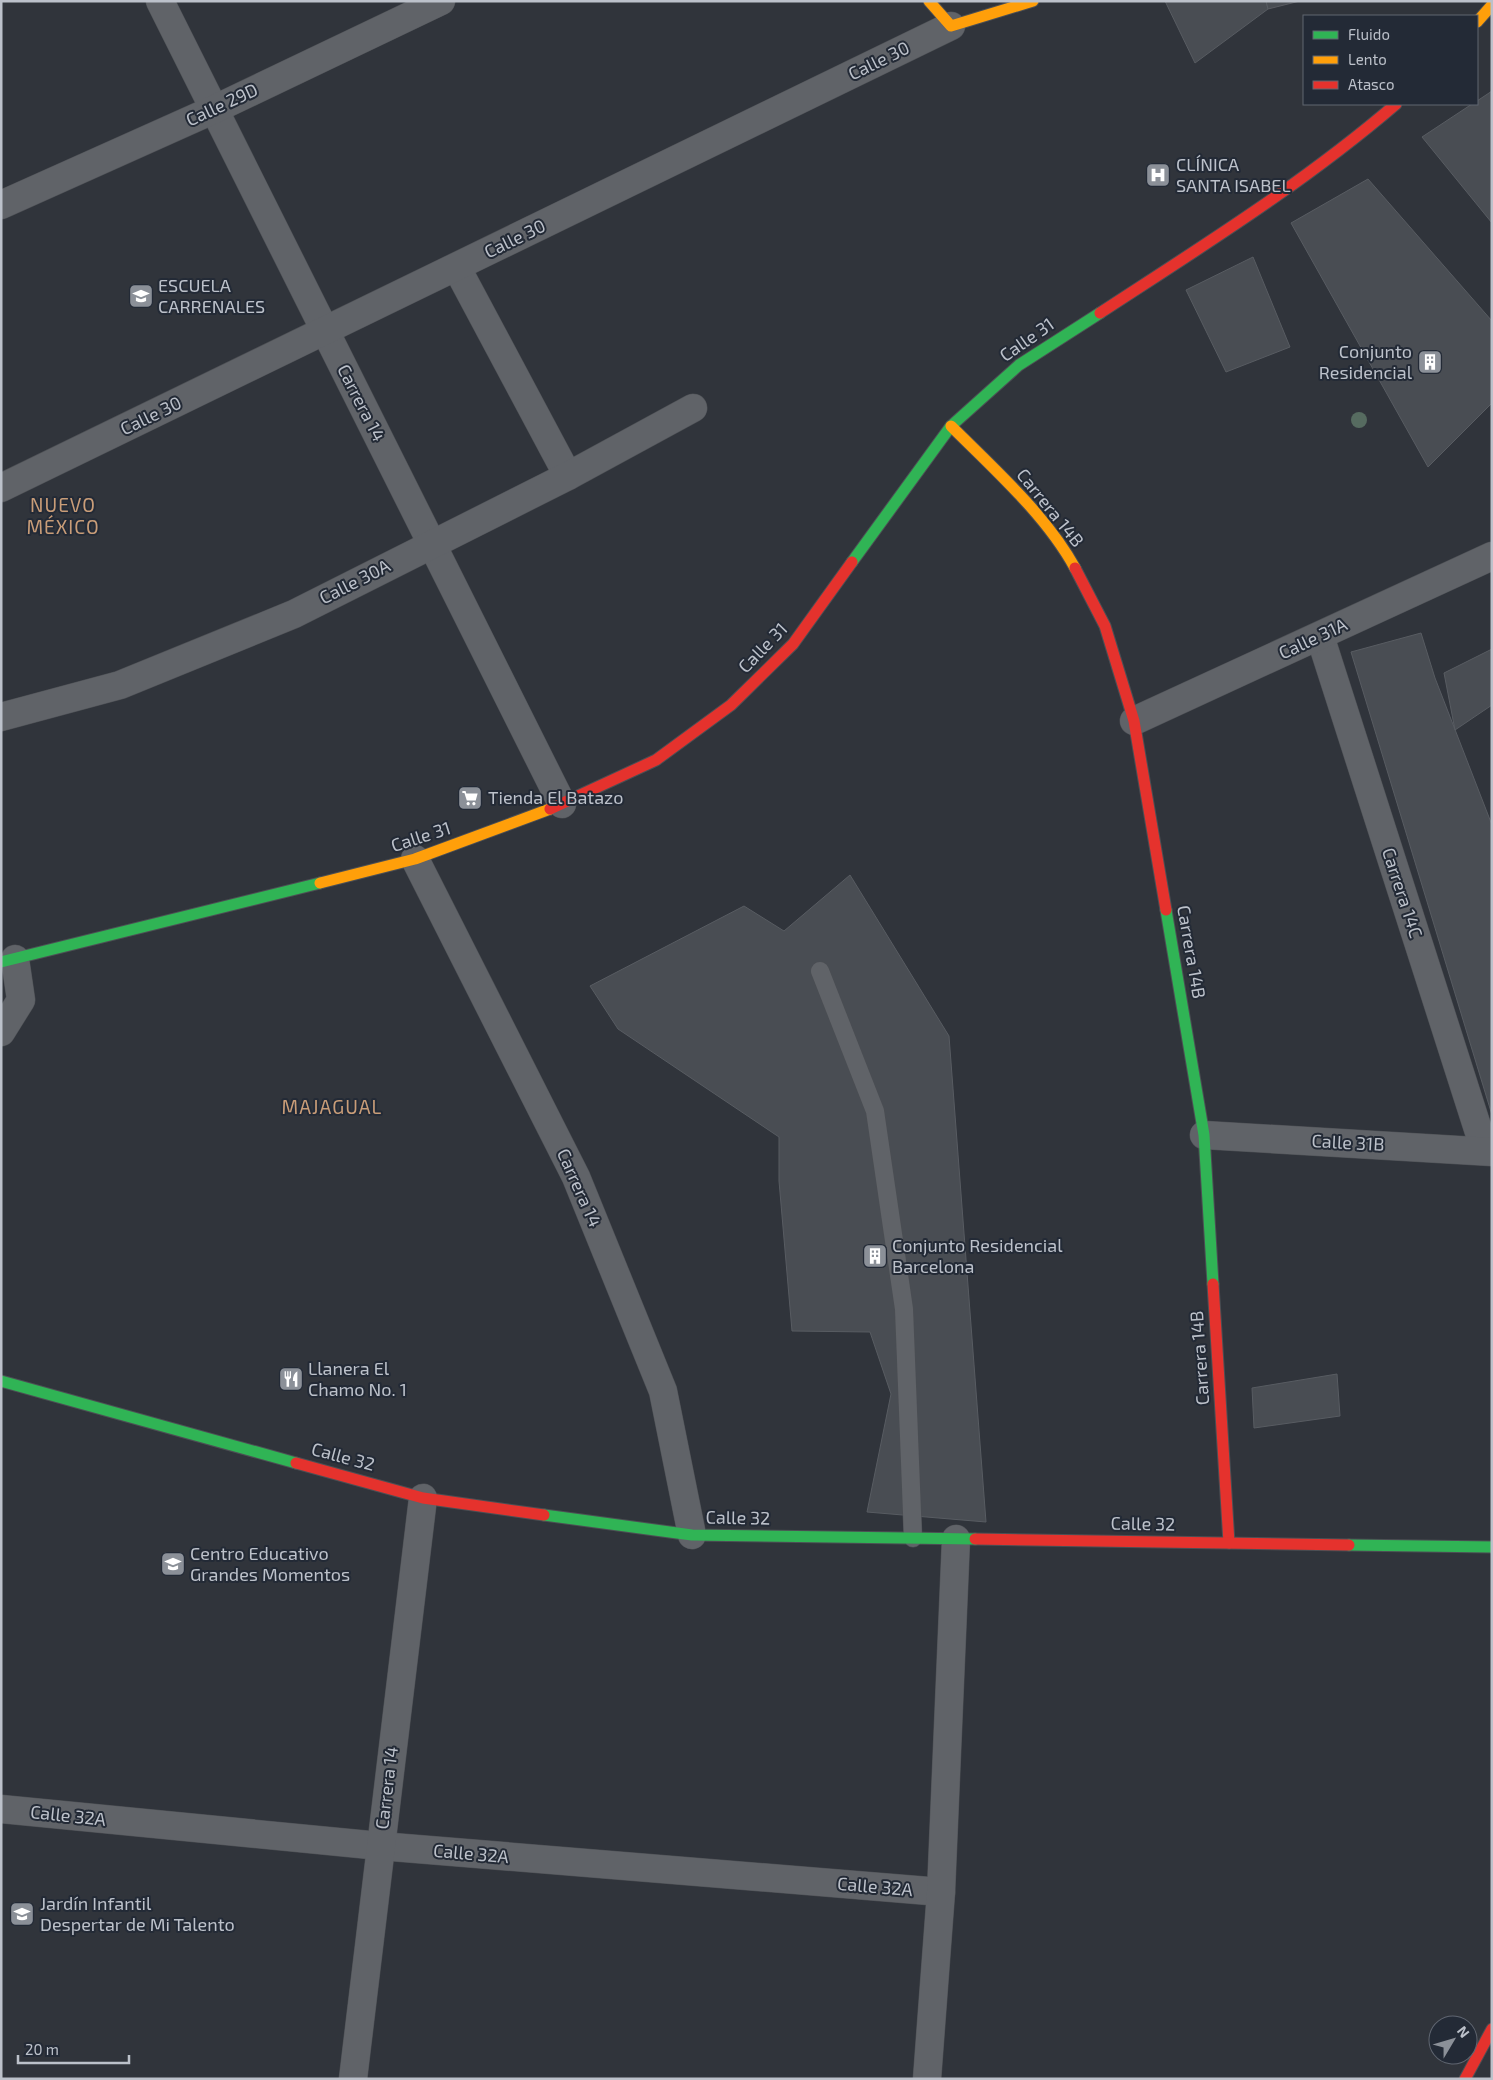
<svg xmlns="http://www.w3.org/2000/svg" width="1493" height="2080" font-family="'Exo 2',sans-serif">
<style>
.building{fill:#494d53;stroke:#585c62}
.lines{fill:none;stroke-linecap:round;stroke-linejoin:round}
.lane-casing{stroke:#4c4f54;stroke-width:19}
.street-casing{stroke:#4c4f54;stroke-width:29}
.fast-casing{stroke:#4c4f54;stroke-width:13}
.slow-casing{stroke:#4c4f54;stroke-width:13}
.jam-casing{stroke:#4c4f54;stroke-width:13}
.lane{stroke:#606368;stroke-width:18}
.street{stroke:#606368;stroke-width:28}
.fast{stroke:#30b455;stroke-width:11}
.slow{stroke:#ff9f0a;stroke-width:11}
.jam{stroke:#e5322d;stroke-width:11}
.tree{fill:#566b60}
.labels{text-anchor:middle;stroke-width:4;stroke-linejoin:round;paint-order:stroke}
.street-label{font-size:18px;fill:#bcc1ca;stroke:#232a36}
.poi-label{font-size:18px;fill:#bcc1ca;stroke:#232a36;text-anchor:start}
.neighbourhood-label{font-size:19px;letter-spacing:1px;fill:#c99d78;stroke:#232a36}
</style>
<rect width="100%" height="100%" fill="#30343b"/>
<!-- building -->
<g class="building">
<path d="M 1165,1 L 1266,1 L 1268,9 L 1195,63 Z"/>
<path d="M 1266,1 L 1300,1 L 1268,9 Z"/>
<path d="M 1492,91 L 1492,223 L 1422,137 L 1472,104 L 1477,104 L 1477,101 Z"/>
<path d="M 1368,179 L 1492,321 L 1492,403 L 1428,467 L 1291,223 Z"/>
<path d="M 1253,257 L 1290,347 L 1226,372 L 1186,290 Z"/>
<path d="M 1421,633 L 1435,678 L 1492,825 L 1492,1115 L 1351,652 Z"/>
<path d="M 1492,649 L 1492,705 L 1455,730 L 1444,673 Z"/>
<path d="M 850,875 L 949,1036 L 986,1522 L 867,1512 L 891,1394 L 870,1332 L 792,1331 L 779,1181 L 779,1137 L 618,1029 L 590,986 L 744,906 L 784,931 Z"/>
<path d="M 1337,1374 L 1340,1416 L 1254,1428 L 1252,1388 Z"/>
</g>
<g class="lines">
<defs>
<path id="lane" d="M 820,971 L 875,1111 L 904,1309 L 913,1538"/>
<g id="street">
<path d="M 160,1 L 562,804"/>
<path d="M 1,205 L 215,109 L 441,1"/>
<path d="M 457,268 L 568,476"/>
<path d="M 1,488 L 951,26"/>
<path d="M 1320,636 L 1485,1151"/>
<path d="M 1,717 L 120,685 L 294,614 L 568,476 L 693,408"/>
<path d="M 1134,721 L 1492,556"/>
<path d="M 415,859 L 576,1177 L 663,1391 L 692,1535"/>
<path d="M 1,1032 L 21,1000 L 15,959"/>
<path d="M 1204,1135 L 1492,1152"/>
<path d="M 1,1809 L 380,1846 L 941,1892"/>
<path d="M 353,2079 L 423,1498"/>
<path d="M 927,2079 L 941,1892 L 956,1539"/>
</g>
<g id="fast">
<path d="M 852,562 L 951,426 L 1019,365 L 1100,313"/>
<path d="M 1166,910 L 1204,1135 L 1213,1284"/>
<path d="M 1,962 L 320,883"/>
<path d="M 1,1381 L 296,1463"/>
<path d="M 544,1515 L 692,1535 L 975,1539"/>
<path d="M 1349,1545 L 1492,1547"/>
</g>
<g id="slow">
<path d="M 929,1 L 951,26 L 1033,1"/>
<path d="M 1477,22 L 1492,5"/>
<path d="M 951,426 C 994,469 1046,515 1075,568"/>
<path d="M 320,883 L 415,859 L 550,809"/>
</g>
<g id="jam">
<path d="M 1100,313 C 1201,247 1304,183 1396,104"/>
<path d="M 1075,568 L 1105,626 L 1134,721 L 1166,910"/>
<path d="M 550,809 L 656,760 L 731,705 L 793,644 L 852,562"/>
<path d="M 1213,1284 L 1229,1543"/>
<path d="M 296,1463 L 423,1498 L 544,1515"/>
<path d="M 975,1539 L 1349,1545"/>
<path d="M 1465,2079 L 1492,2029"/>
</g>
</defs>
<!-- lane casing -->
<use href="#lane" class="lane-casing"/>
<!-- street casing -->
<use href="#street" class="street-casing"/>
<!-- fast casing -->
<use href="#fast" class="fast-casing"/>
<!-- slow casing -->
<use href="#slow" class="slow-casing"/>
<!-- jam casing -->
<use href="#jam" class="jam-casing"/>
<!-- lane -->
<use href="#lane" class="lane"/>
<!-- street -->
<use href="#street" class="street"/>
<!-- fast -->
<use href="#fast" class="fast"/>
<!-- slow -->
<use href="#slow" class="slow"/>
<!-- jam -->
<use href="#jam" class="jam"/>
</g>
<!-- trees -->
<circle class="tree" cx="1359" cy="420" r="8"/>
<!-- icons -->
<defs>
<symbol id="hospital-square" viewBox="-11 -11 22 22"><rect x="-9" y="-9" width="18" height="18" rx="4" fill="#8b9098" stroke="#232a36"/><path d="M-5-5h3v3.5h4V-5h3V5h-3V1.5h-4V5h-3Z" fill="#fff"/></symbol>
<symbol id="school-square" viewBox="-11 -11 22 22"><rect x="-9" y="-9" width="18" height="18" rx="4" fill="#8b9098" stroke="#232a36"/><path d="M0-5L7-2L0 1L-7-2ZM-4 1L0 2.5L4 1V4Q0 6-4 4Z" fill="#fff"/></symbol>
<symbol id="building-square" viewBox="-11 -11 22 22"><rect x="-9" y="-9" width="18" height="18" rx="4" fill="#8b9098" stroke="#232a36"/><path d="M-4-6H4V6H1V3H-1V6H-4ZM-2.5-4.3h1.7v1.8h-1.7ZM.8-4.3h1.7v1.8H.8ZM-2.5-1h1.7V.8h-1.7ZM.8-1h1.7V.8H.8Z" fill="#fff"/></symbol>
<symbol id="supermarket-square" viewBox="-11 -11 22 22"><rect x="-9" y="-9" width="18" height="18" rx="4" fill="#8b9098" stroke="#232a36"/><path d="M-6-5.5h2.5l.6 2H6L4.5 2H-2.5L-4.4-4H-6ZM-1.5 3.2a1.3 1.3 0 1 0 .1 0ZM3 3.2a1.3 1.3 0 1 0 .1 0Z" fill="#fff"/></symbol>
<symbol id="restaurant-square" viewBox="-11 -11 22 22"><rect x="-9" y="-9" width="18" height="18" rx="4" fill="#8b9098" stroke="#232a36"/><path d="M-5-6h1v4h1v-4h1v4h1v-4h1v5L-1.5 .5V6h-2V.5L-5-1ZM5-6V6H3V1.5H1.5Q1.5-4 5-6Z" fill="#fff"/></symbol>
</defs>
<g fill-rule="evenodd">
<use href="#hospital-square" x="1144" y="161" width="28" height="28"/>
<use href="#school-square" x="127" y="282" width="28" height="28"/>
<use href="#building-square" x="1416" y="348" width="28" height="28"/>
<use href="#supermarket-square" x="456" y="784" width="28" height="28"/>
<use href="#building-square" x="861" y="1242" width="28" height="28"/>
<use href="#restaurant-square" x="277" y="1365" width="28" height="28"/>
<use href="#school-square" x="159" y="1550" width="28" height="28"/>
<use href="#school-square" x="8" y="1900" width="28" height="28"/>
</g>
<g class="labels">
<!-- street labels -->
<g class="street-label">
<text transform="translate(879 61) rotate(-26)" y="6">Calle 30</text>
<text transform="translate(222 105) rotate(-25)" y="6">Calle 29D</text>
<text transform="translate(515 239) rotate(-26)" y="6">Calle 30</text>
<text transform="translate(1027 340) rotate(-35)" y="6">Calle 31</text>
<text transform="translate(361 403) rotate(63)" y="6">Carrera 14</text>
<text transform="translate(151 416) rotate(-26)" y="6">Calle 30</text>
<text transform="translate(1050 508) rotate(51)" y="6">Carrera 14B</text>
<text transform="translate(355 582) rotate(-27)" y="6">Calle 30A</text>
<text transform="translate(1313 639) rotate(-25)" y="6">Calle 31A</text>
<text transform="translate(763 648) rotate(-46)" y="6">Calle 31</text>
<text transform="translate(421 837) rotate(-18)" y="6">Calle 31</text>
<text transform="translate(1402 893) rotate(72)" y="6">Carrera 14C</text>
<text transform="translate(1191 952) rotate(80)" y="6">Carrera 14B</text>
<text transform="translate(1348 1143) rotate(3)" y="6">Calle 31B</text>
<text transform="translate(579 1188) rotate(66)" y="6">Carrera 14</text>
<text transform="translate(1200 1358) rotate(-94)" y="6">Carrera 14B</text>
<text transform="translate(343 1457) rotate(15)" y="6">Calle 32</text>
<text transform="translate(738 1518) rotate(1)" y="6">Calle 32</text>
<text transform="translate(1143 1524) rotate(1)" y="6">Calle 32</text>
<text transform="translate(387 1788) rotate(-83)" y="6">Carrera 14</text>
<text transform="translate(68 1816) rotate(6)" y="6">Calle 32A</text>
<text transform="translate(471 1854) rotate(5)" y="6">Calle 32A</text>
<text transform="translate(875 1887) rotate(5)" y="6">Calle 32A</text>
</g>
<!-- poi labels -->
<g class="poi-label">
<text x="1176" y="171">CLÍNICA<tspan x="1176" dy="21">SANTA ISABEL</tspan></text>
<text x="158" y="292">ESCUELA<tspan x="158" dy="21">CARRENALES</tspan></text>
<text x="1412" y="358" text-anchor="end">Conjunto<tspan x="1412" dy="21">Residencial</tspan></text>
<text x="488" y="804">Tienda El Batazo</text>
<text x="892" y="1252">Conjunto Residencial<tspan x="892" dy="21">Barcelona</tspan></text>
<text x="308" y="1375">Llanera El<tspan x="308" dy="21">Chamo No. 1</tspan></text>
<text x="190" y="1560">Centro Educativo<tspan x="190" dy="21">Grandes Momentos</tspan></text>
<text x="40" y="1910">Jardín Infantil<tspan x="40" dy="21">Despertar de Mi Talento</tspan></text>
</g>
<!-- neighbourhood labels -->
<g class="neighbourhood-label">
<text x="63" y="512">NUEVO<tspan x="63" dy="22">MÉXICO</tspan></text>
<text x="332" y="1114">MAJAGUAL</text>
</g>
</g>
<!-- border -->
<rect width="1493" height="2080" fill="none" stroke="#bcc1ca" stroke-width="5"/>
<!-- legend -->
<rect x="1303" y="15" width="175" height="90" fill="#232a36" stroke="#606671"/>
<rect x="1313" y="31" width="25" height="8" fill="#30b455" stroke="#606671"/>
<text x="1348" y="40" font-size="15" fill="#bcc1ca">Fluido</text>
<rect x="1313" y="56" width="25" height="8" fill="#ff9f0a" stroke="#606671"/>
<text x="1348" y="65" font-size="15" fill="#bcc1ca">Lento</text>
<rect x="1313" y="81" width="25" height="8" fill="#e5322d" stroke="#606671"/>
<text x="1348" y="90" font-size="15" fill="#bcc1ca">Atasco</text>
<!-- north arrow -->
<g transform="translate(1453 2040) rotate(52)"><circle r="24" fill="#232a36" stroke="#606671"/>
<path d="M0-4L9 19L0 12L-9 19Z" fill="#8b9098"/>
<text y="-8" font-size="14" font-weight="bold" text-anchor="middle" fill="#bcc1ca">N</text>
</g>
<!-- scale -->
<path d="M18 2055v8h111v-8" fill="none" stroke="#bcc1ca" stroke-width="2.5"/>
<text x="25" y="2055" font-size="15" fill="#bcc1ca" stroke="#232a36" stroke-width="4" paint-order="stroke">20 m</text>
</svg>
